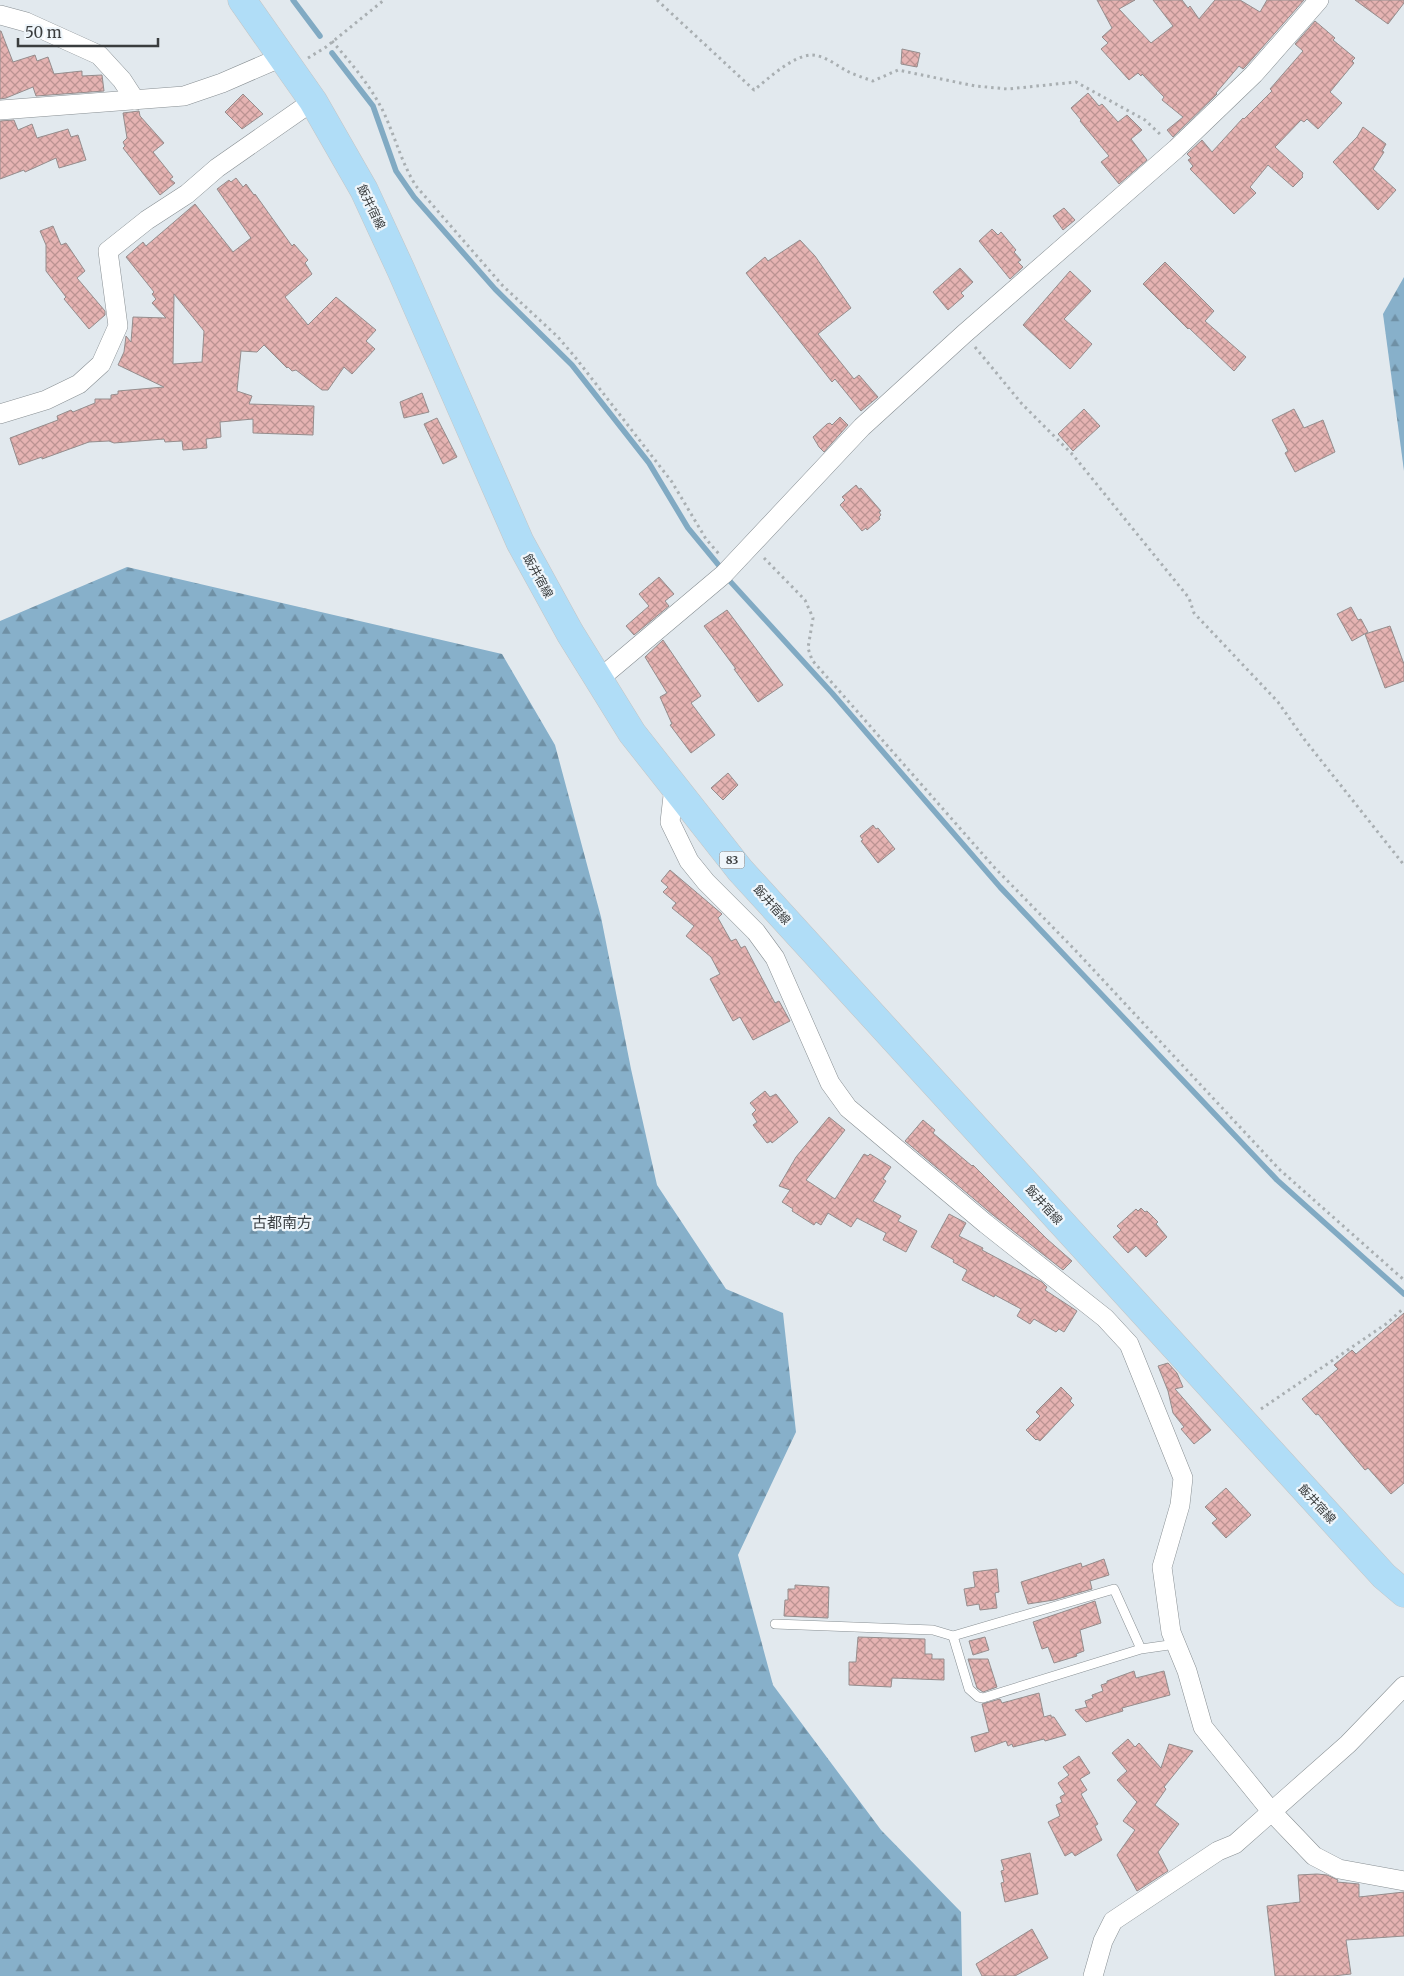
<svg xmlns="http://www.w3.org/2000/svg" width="1404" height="1976" font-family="Merriweather,'Noto Sans JP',serif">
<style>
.forest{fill:url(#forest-firs)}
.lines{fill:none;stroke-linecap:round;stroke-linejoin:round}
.stream{stroke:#81aac3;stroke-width:5.5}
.building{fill:url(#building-cross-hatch);stroke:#958d8d;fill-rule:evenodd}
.lane-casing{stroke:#888f93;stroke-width:10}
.street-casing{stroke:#888f93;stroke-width:20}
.primary-casing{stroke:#c4c5c5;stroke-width:29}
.path{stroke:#a9afb2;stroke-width:3;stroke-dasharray:2.5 4;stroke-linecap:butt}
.lane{stroke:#fff;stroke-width:9}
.street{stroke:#fff;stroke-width:19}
.primary{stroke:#b0ddf7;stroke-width:28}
.labels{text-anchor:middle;stroke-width:4.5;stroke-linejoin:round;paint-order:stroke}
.shield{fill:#eff6fb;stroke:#707477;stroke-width:1}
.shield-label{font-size:11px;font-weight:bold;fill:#3a3d3e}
.street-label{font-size:12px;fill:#3a3d3e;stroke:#eff6fb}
.quarter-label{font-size:15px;fill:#3a3f43;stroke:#eff6fb}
</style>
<defs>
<pattern id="forest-firs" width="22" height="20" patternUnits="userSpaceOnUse" patternTransform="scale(1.25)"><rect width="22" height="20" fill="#87b0ca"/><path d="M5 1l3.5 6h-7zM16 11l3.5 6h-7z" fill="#6f90a5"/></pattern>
<pattern id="building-cross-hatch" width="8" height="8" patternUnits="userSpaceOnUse" patternTransform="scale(1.25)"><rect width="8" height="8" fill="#e5b3b2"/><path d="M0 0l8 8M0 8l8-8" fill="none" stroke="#bb9392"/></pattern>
</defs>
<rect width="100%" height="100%" fill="#e2e9ee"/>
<!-- forest -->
<g class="forest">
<path d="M 1404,277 L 1404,471 L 1383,314 Z"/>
<path d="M 127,567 L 502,654 L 555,745 L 601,917 L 631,1069 L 657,1185 L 726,1289 L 783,1313 L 796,1432 L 738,1555 L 773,1685 L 881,1830 L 961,1912 L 962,1976 L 0,1976 L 0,621 Z"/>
</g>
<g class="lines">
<!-- stream -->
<g class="stream">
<path d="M 293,0 L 320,36"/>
<path d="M 332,53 L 373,106 L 396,171 L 414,197 L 495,289 L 572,365 L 649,463 L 688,528 L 721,568"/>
<path d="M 728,579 L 832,693 L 1000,887 L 1277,1180 L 1404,1294"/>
</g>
</g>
<!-- building -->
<g class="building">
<path d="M 1097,0 L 1135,0 L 1119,9 L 1151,43 L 1173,26 L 1153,0 L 1182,0 L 1188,8 L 1190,6 L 1199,19 L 1215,0 L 1240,0 L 1260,12 L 1267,0 L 1304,0 L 1246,66 L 1243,69 L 1239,66 L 1216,93 L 1217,94 L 1173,137 L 1167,130 L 1183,117 L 1162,100 L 1164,97 L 1142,74 L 1141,76 L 1138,73 L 1129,80 L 1101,49 L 1108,43 L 1102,37 L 1112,28 Z"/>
<path d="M 1355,0 L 1404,0 L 1404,3 L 1388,24 Z"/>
<path d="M 1315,21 L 1335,38 L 1333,40 L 1355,58 L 1352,61 L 1354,63 L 1330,92 L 1342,103 L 1318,129 L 1307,119 L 1304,122 L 1301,120 L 1275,147 L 1303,173 L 1302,176 L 1303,177 L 1293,187 L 1268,165 L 1250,187 L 1256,193 L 1234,214 L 1190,169 L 1193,166 L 1188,160 L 1191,158 L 1187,154 L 1202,140 L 1212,152 L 1243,118 L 1244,119 L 1272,91 L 1270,89 L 1303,51 L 1295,44 Z"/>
<path d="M 0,31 L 1,31 L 13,62 L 35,55 L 37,61 L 48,57 L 54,74 L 82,71 L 82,76 L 102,75 L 104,91 L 36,96 L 33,87 L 6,98 L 0,99 Z"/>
<path d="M 902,49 L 920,53 L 917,67 L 901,64 Z"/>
<path d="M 1088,93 L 1099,106 L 1102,104 L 1118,122 L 1127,115 L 1142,130 L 1131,139 L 1147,160 L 1119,184 L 1101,162 L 1109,156 L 1080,121 L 1081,120 L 1071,108 Z"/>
<path d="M 243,94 L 263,114 L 242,129 L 225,112 Z"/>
<path d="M 139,111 L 140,116 L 164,143 L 153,152 L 173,177 L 170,179 L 175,183 L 160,195 L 123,148 L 125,146 L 123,142 L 127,138 L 123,113 Z"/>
<path d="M 14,120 L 18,130 L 32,124 L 37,138 L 68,129 L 71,137 L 78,135 L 86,160 L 59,168 L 56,158 L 25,172 L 24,170 L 0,179 L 0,121 Z"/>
<path d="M 1363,127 L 1386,144 L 1382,151 L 1384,152 L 1373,169 L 1396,190 L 1378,210 L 1333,162 L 1357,137 Z"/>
<path d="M 236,178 L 243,187 L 246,184 L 254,195 L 255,194 L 292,246 L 294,244 L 308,260 L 305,263 L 312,274 L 285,297 L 308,325 L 336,297 L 376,330 L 366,341 L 375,349 L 352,374 L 344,367 L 328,390 L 322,390 L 296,370 L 292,371 L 288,367 L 287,368 L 264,345 L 257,352 L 241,351 L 237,391 L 252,396 L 249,404 L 314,406 L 313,435 L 253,433 L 253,419 L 220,422 L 221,437 L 206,439 L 207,448 L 183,450 L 182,441 L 165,442 L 164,439 L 114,443 L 109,441 L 89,442 L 42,459 L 42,457 L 19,465 L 10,438 L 58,420 L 57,416 L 71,410 L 73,412 L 95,403 L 95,399 L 111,399 L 111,395 L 118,394 L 118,391 L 164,387 L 118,365 L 124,352 L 126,336 L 131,342 L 133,317 L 166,318 L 152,303 L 156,299 L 152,294 L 154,292 L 126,257 L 143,242 L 146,246 L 195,204 L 233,252 L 251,238 L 217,189 L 229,180 L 231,182 ZM 174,294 L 204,331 L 202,362 L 173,364 Z"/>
<path d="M 1064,208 L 1075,220 L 1063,230 L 1053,216 Z"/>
<path d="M 53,226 L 61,245 L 66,243 L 85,271 L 77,278 L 105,311 L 105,315 L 89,329 L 64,299 L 66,297 L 46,271 L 46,245 L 40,231 Z"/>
<path d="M 992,229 L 998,235 L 1001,232 L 1016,250 L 1014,252 L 1021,260 L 1018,262 L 1023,267 L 1010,279 L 979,241 Z"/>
<path d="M 800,240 L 815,256 L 851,308 L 818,334 L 854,379 L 859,375 L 878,397 L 861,411 L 835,379 L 832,382 L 746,273 L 765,257 L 768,261 Z"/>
<path d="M 1165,262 L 1214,311 L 1205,321 L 1246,357 L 1234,371 L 1189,328 L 1188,329 L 1143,284 Z"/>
<path d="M 960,268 L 973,282 L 961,293 L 964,296 L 948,310 L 933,292 Z"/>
<path d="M 1070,271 L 1091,291 L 1064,319 L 1092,344 L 1070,369 L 1023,325 Z"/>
<path d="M 422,393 L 429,412 L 404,418 L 400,402 Z"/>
<path d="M 1084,409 L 1100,426 L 1073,451 L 1058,434 Z"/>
<path d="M 1294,409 L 1304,428 L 1323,420 L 1335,452 L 1295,472 L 1285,453 L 1288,451 L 1272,420 Z"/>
<path d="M 840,417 L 848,425 L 824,452 L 819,447 L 813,437 L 827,424 L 830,423 L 832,425 Z"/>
<path d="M 437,418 L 457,457 L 443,464 L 424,424 Z"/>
<path d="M 856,485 L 859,489 L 861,488 L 881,511 L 879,512 L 881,515 L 879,517 L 880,519 L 867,530 L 866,528 L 862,531 L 840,505 L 845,500 L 842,497 Z"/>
<path d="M 659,577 L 674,594 L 665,601 L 669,606 L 634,635 L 626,626 L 649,606 L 639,594 Z"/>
<path d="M 1351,607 L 1358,620 L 1361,619 L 1368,632 L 1352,641 L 1337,614 Z"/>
<path d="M 727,610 L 783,685 L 758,702 L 734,669 L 736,669 L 704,626 Z"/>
<path d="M 1390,626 L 1404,664 L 1404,681 L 1385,688 L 1365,634 Z"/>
<path d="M 663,640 L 701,696 L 691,703 L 715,735 L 691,753 L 670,725 L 672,724 L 660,697 L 667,693 L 645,657 Z"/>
<path d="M 728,773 L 738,785 L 723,800 L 711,788 Z"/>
<path d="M 873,825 L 876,829 L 878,828 L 895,849 L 878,863 L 861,841 L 863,840 L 860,836 Z"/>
<path d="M 670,870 L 722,914 L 718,918 L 731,941 L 736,939 L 741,948 L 745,946 L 775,1003 L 779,1001 L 790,1021 L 753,1040 L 740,1017 L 733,1021 L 710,979 L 720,974 L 711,957 L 686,936 L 694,926 L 672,908 L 676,903 L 663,892 L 668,887 L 661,881 Z"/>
<path d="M 765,1091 L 770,1097 L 776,1094 L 798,1122 L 772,1143 L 771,1141 L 767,1143 L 753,1125 L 757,1122 L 752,1114 L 756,1110 L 750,1103 Z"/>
<path d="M 829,1117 L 845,1130 L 806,1180 L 835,1199 L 864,1154 L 868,1156 L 870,1154 L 891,1167 L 883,1179 L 886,1181 L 873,1201 L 901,1216 L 898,1221 L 917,1231 L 906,1252 L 883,1240 L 886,1233 L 857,1218 L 851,1227 L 828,1213 L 821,1225 L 816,1222 L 814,1225 L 792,1211 L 793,1209 L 782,1202 L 790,1190 L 779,1186 L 796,1157 Z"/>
<path d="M 923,1120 L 935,1130 L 933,1133 L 972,1166 L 973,1165 L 1047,1239 L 1072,1261 L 1063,1270 L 993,1215 L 905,1141 Z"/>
<path d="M 1141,1208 L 1145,1212 L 1147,1211 L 1158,1222 L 1156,1224 L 1167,1237 L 1146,1257 L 1136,1246 L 1128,1253 L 1113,1237 L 1121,1230 L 1117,1226 L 1136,1209 L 1138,1211 Z"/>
<path d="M 949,1214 L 966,1223 L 959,1236 L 983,1248 L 982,1250 L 1042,1282 L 1047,1287 L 1045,1290 L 1077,1311 L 1064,1332 L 1059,1329 L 1056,1332 L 1034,1319 L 1030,1324 L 1017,1316 L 1021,1309 L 995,1295 L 994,1297 L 962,1280 L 967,1270 L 953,1262 L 954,1260 L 931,1247 Z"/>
<path d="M 1404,1313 L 1404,1483 L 1391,1494 L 1368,1468 L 1365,1470 L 1318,1414 L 1316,1415 L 1302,1399 L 1338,1369 L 1334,1365 L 1352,1350 L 1356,1354 Z"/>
<path d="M 1168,1363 L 1177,1373 L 1183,1387 L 1175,1389 L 1211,1430 L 1194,1444 L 1181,1429 L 1184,1427 L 1173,1413 L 1168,1391 L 1158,1366 Z"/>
<path d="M 1061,1387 L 1072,1398 L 1070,1401 L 1074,1405 L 1040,1441 L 1037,1439 L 1036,1440 L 1026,1430 L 1040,1416 L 1036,1412 Z"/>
<path d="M 1226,1488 L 1251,1515 L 1226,1538 L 1212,1523 L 1217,1519 L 1205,1507 Z"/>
<path d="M 1104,1559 L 1109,1575 L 1090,1581 L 1092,1589 L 1054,1600 L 1028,1604 L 1021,1582 L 1081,1563 L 1082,1567 Z"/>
<path d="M 997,1569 L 999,1592 L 995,1593 L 997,1608 L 980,1610 L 979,1604 L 967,1606 L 964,1589 L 975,1587 L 973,1572 Z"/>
<path d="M 795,1585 L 829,1587 L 828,1618 L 784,1616 L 785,1600 L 788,1600 L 788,1589 L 795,1589 Z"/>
<path d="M 1095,1601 L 1101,1623 L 1080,1630 L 1084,1651 L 1076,1654 L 1077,1656 L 1054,1663 L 1048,1647 L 1042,1649 L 1033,1622 Z"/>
<path d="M 858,1637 L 925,1639 L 925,1654 L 932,1654 L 932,1659 L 944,1659 L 944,1680 L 892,1678 L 891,1687 L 849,1685 L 849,1662 L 856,1662 Z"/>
<path d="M 985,1637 L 989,1650 L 973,1655 L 969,1641 Z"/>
<path d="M 968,1659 L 988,1659 L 997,1687 L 983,1692 L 977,1688 Z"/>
<path d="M 1134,1671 L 1136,1678 L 1164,1671 L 1170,1695 L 1122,1708 L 1123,1711 L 1086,1722 L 1075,1710 L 1087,1707 L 1085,1701 L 1093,1698 L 1092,1695 L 1103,1691 L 1101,1685 L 1107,1683 L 1107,1681 Z"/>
<path d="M 1039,1693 L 1044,1717 L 1051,1715 L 1051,1717 L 1054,1717 L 1066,1735 L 1045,1741 L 1044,1739 L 1013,1747 L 1012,1744 L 1008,1746 L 1006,1741 L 975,1752 L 971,1737 L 989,1732 L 982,1704 L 1000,1699 L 1002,1703 Z"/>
<path d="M 1128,1739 L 1135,1747 L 1139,1743 L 1161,1768 L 1169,1744 L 1193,1751 L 1164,1787 L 1166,1789 L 1155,1805 L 1179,1824 L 1158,1852 L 1168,1871 L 1137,1891 L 1117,1855 L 1135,1830 L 1123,1821 L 1137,1802 L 1117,1780 L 1127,1771 L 1112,1753 Z"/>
<path d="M 1079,1756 L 1090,1773 L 1080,1779 L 1087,1790 L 1081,1794 L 1098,1824 L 1095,1826 L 1102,1840 L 1075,1856 L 1072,1852 L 1065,1856 L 1048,1822 L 1060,1816 L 1056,1805 L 1062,1802 L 1060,1797 L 1065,1794 L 1058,1783 L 1069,1775 L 1063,1767 Z"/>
<path d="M 1030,1853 L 1038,1894 L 1005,1902 L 1001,1883 L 1004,1882 L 1001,1871 L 1004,1870 L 1001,1860 Z"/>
<path d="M 1317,1874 L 1327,1875 L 1338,1880 L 1337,1882 L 1359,1884 L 1359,1897 L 1404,1892 L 1404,1936 L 1346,1940 L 1351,1974 L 1333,1976 L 1275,1976 L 1267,1906 L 1300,1902 L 1298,1875 Z"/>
<path d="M 1032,1929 L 1048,1958 L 1015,1976 L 982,1976 L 976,1964 Z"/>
</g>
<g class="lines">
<defs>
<g id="lane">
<path d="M 775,1624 L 933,1630 L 953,1636"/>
<path d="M 1141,1649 L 1114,1589 L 953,1636 L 969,1689 L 978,1697 L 983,1698 L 1141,1649 L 1176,1644"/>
</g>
<g id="street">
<path d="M 0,15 L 26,22 L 99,55 L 122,80 L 135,100"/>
<path d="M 0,110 L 184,96 L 222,83 L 282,57"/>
<path d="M 0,414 L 46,400 L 79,384 L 101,364 L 118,326 L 108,251 L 147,220 L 187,194 L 217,168 L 313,101"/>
<path d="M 598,680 L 724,574 L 862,427 L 964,334 L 1176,149 L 1254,74 L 1319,0"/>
<path d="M 674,787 L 670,822 L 689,861 L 706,882 L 756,932 L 775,958 L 830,1083 L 848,1108 L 986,1224 L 1105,1318 L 1129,1344 L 1183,1478 L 1180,1505 L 1162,1567 L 1171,1632 L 1187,1671 L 1203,1727 L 1271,1811 L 1314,1856 L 1339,1869 L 1404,1881"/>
<path d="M 1093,1976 L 1103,1941 L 1113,1921 L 1218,1851 L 1235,1844 L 1348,1744 L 1404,1686"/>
</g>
<path id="primary" d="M 242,0 L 313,101 L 364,190 L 401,270 L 520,542 L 570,633 L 632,733 L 740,870 L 1384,1576 L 1404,1593"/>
</defs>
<!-- lane casing -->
<use href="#lane" class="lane-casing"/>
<!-- street casing -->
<use href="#street" class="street-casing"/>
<!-- primary casing -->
<use href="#primary" class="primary-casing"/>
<!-- path -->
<g class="path">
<path d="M 657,0 L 754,90 C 768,79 792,56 811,55 C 824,55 836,65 847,71 C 855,75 864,78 873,81 L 898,70 L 975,86 L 1008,89 L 1076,82 L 1145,120 L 1162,136"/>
<path d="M 332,41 C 351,63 370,85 383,111 C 395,136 401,162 416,186 L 503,286 L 558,337 L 575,357 L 672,482 L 706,539 L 719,554"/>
<path d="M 308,58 L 326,47 L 384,0"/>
<path d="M 975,347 L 1022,404 L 1073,455 L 1189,598 L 1194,613 L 1278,702 L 1304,739 L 1404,865"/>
<path d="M 764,558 L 805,600 L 813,618 L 808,648 L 812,660 L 994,867 L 1076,951 L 1279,1169 L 1404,1280"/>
<path d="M 1261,1409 L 1386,1324 L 1404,1308"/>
</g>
<!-- lane -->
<use href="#lane" class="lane"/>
<!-- street -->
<use href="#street" class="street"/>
<!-- primary -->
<use href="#primary" class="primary"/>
</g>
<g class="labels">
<!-- shield labels -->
<rect class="shield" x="719.5" y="851.5" width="25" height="17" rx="4"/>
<g class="shield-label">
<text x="732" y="864">83</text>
</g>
<!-- street labels -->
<g class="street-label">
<text transform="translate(371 207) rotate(64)" y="4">飯井宿線</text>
<text transform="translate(538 576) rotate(61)" y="4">飯井宿線</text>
<text transform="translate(772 905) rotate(48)" y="4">飯井宿線</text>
<text transform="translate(1044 1205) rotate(48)" y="4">飯井宿線</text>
<text transform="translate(1317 1504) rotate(47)" y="4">飯井宿線</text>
</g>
<!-- quarter labels -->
<g class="quarter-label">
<text x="282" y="1228">古都南方</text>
</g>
</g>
<!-- scale -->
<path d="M18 38v8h140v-8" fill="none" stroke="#3a3d3e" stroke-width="2.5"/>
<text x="25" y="38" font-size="15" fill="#3a3d3e" stroke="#eff6fb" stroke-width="4" paint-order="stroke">50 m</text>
</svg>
